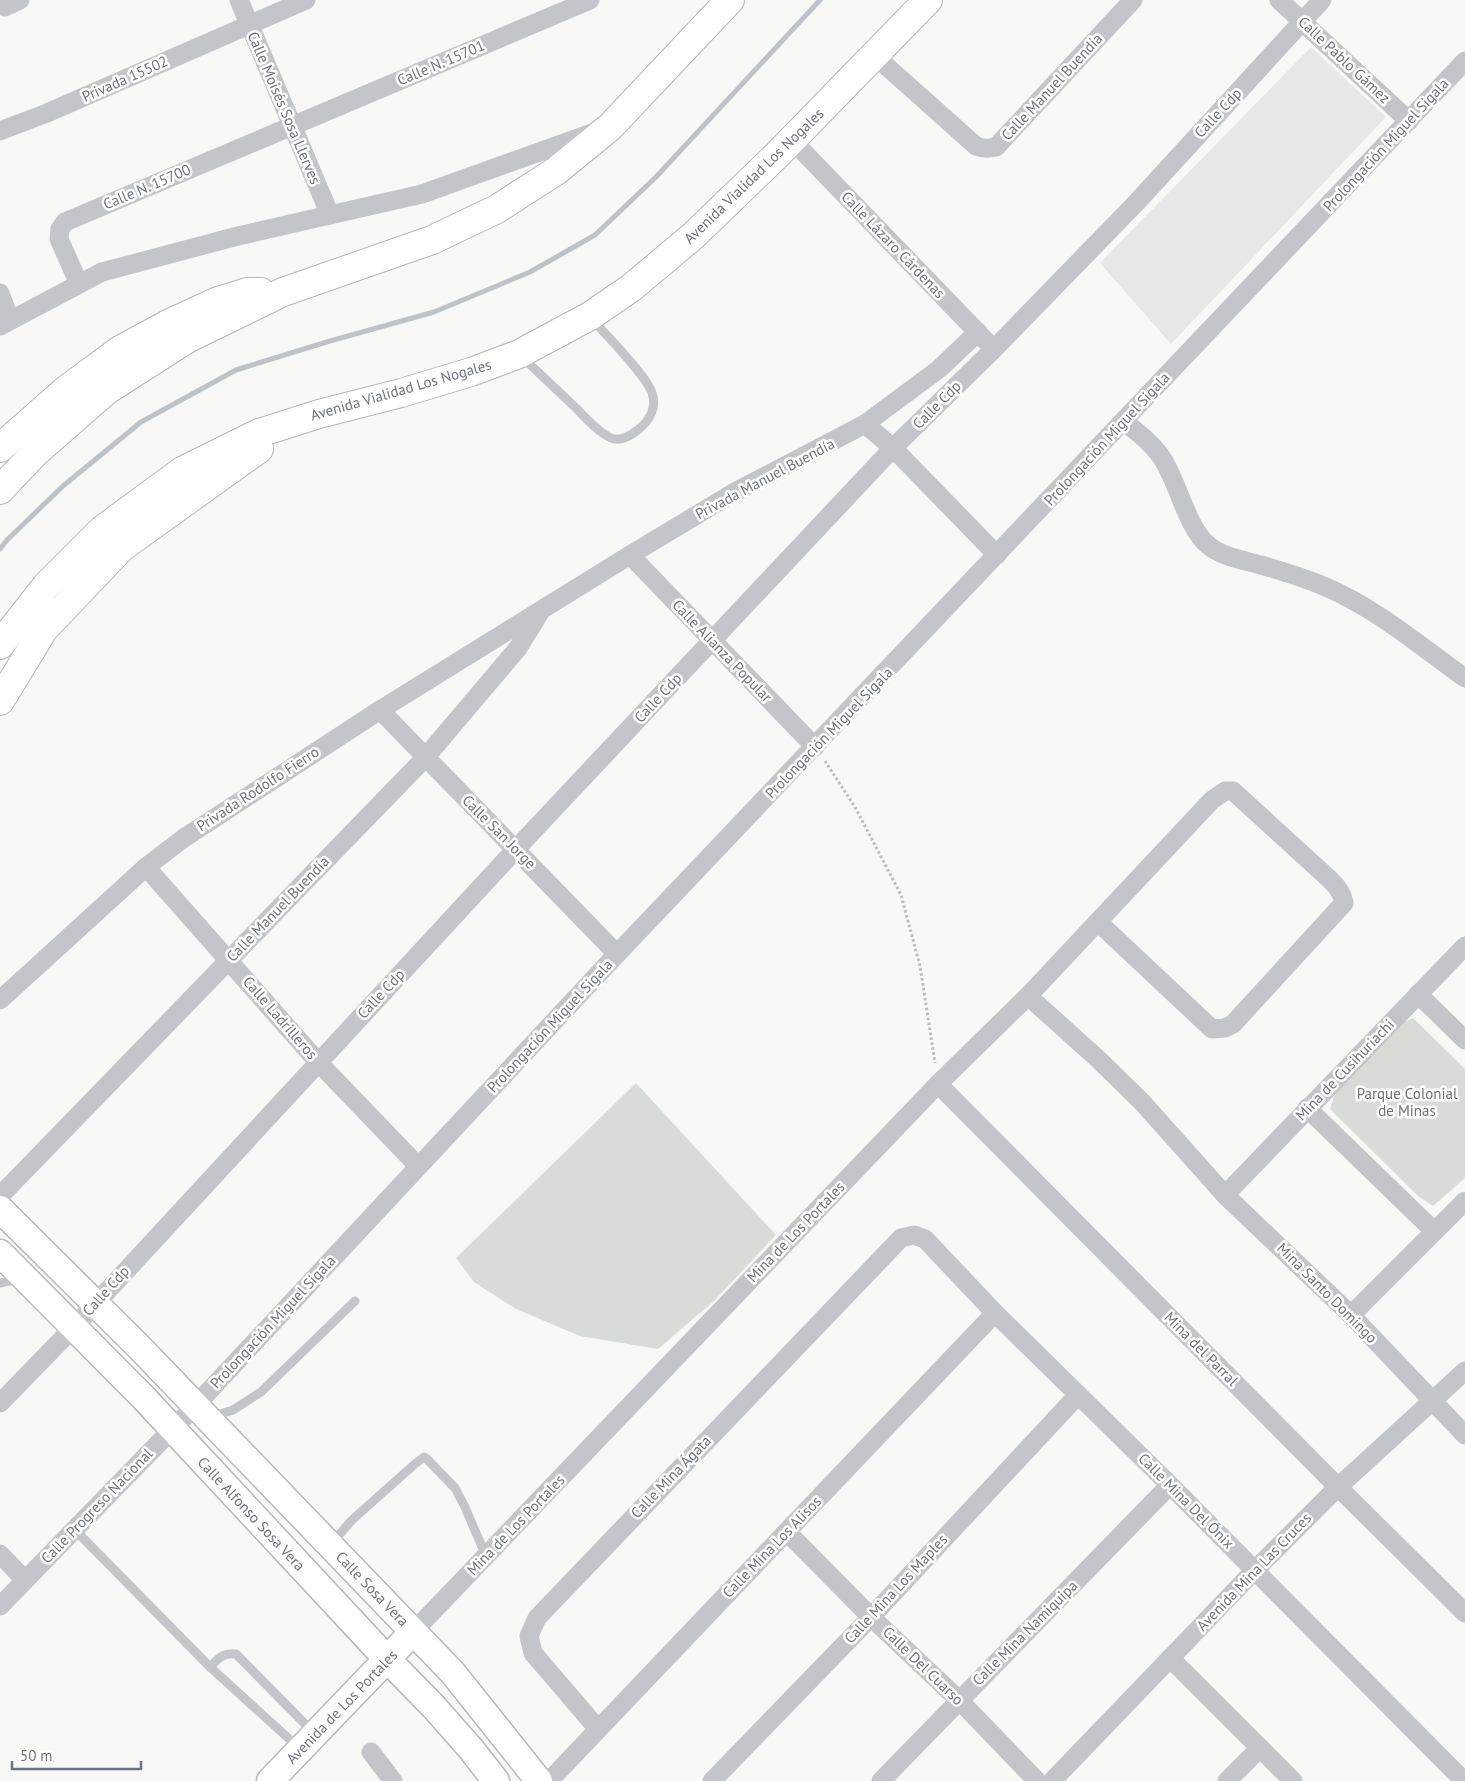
<svg xmlns="http://www.w3.org/2000/svg" width="1465" height="1781" font-family="'PT Sans',sans-serif">
<style>
.built{fill:#e6e7e6}
.green{fill:#d7ddd6}
.lines{fill:none;stroke-linecap:round;stroke-linejoin:round}
.stream{stroke:#bcc3c9;stroke-width:5}
.secondary-casing{stroke:#b5b8bd;stroke-width:29}
.highway-casing{stroke:#b4b6ba;stroke-width:30}
.path{stroke:#babcbf;stroke-width:3;stroke-dasharray:2.5 2.5;stroke-linecap:butt}
.lane{stroke:#c2c5c9;stroke-width:9}
.street{stroke:#c2c5c9;stroke-width:19}
.secondary{stroke:#fff;stroke-width:26}
.highway{stroke:#fff;stroke-width:28}
.labels{text-anchor:middle;stroke-width:5;stroke-linejoin:round;paint-order:stroke}
.street-label{font-size:15px;fill:#6b7484;stroke:#fff}
.park-label{font-size:15px;fill:#667765;stroke:#fff}
</style>
<rect width="100%" height="100%" fill="#f8f8f6"/>
<!-- built -->
<path class="built" d="M 1311,47 L 1386,117 L 1171,344 L 1100,263 Z"/>
<!-- green -->
<g class="green">
<path d="M 1413,1018 L 1465,1069 L 1465,1178 L 1433,1206 L 1418,1196 L 1330,1109 L 1335,1094 L 1402,1023 Z"/>
<path d="M 636,1083 L 776,1235 L 714,1301 L 658,1349 L 580,1336 L 516,1309 L 474,1282 L 456,1258 Z"/>
</g>
<g class="lines">
<!-- stream -->
<path class="stream" d="M 0,549 L 7,540 L 63,486 L 141,422 L 236,370 L 330,341 L 434,312 L 530,272 L 595,235 L 656,177 L 820,0"/>
<defs>
<g id="secondary">
<path d="M 0,1209 L 141,1349 L 453,1673 L 539,1781"/>
<path d="M 0,1253 L 143,1397 L 387,1659 L 434,1707 L 471,1749 L 496,1781"/>
<path d="M 270,1781 L 413,1632"/>
</g>
<g id="highway">
<path d="M 0,448 L 67,389 L 120,350 L 168,324 L 218,301 L 247,292 L 261,292"/>
<path d="M 0,490 L 35,453 L 107,390 L 187,339 L 283,292 L 432,240 L 497,209 L 556,171 L 610,127 L 730,0"/>
<path d="M 0,645 L 46,586 L 102,530 L 182,471 L 259,433 L 319,414 L 401,393 L 471,372 L 519,354 L 590,316 L 631,288 L 693,236 L 778,154 L 928,0"/>
<path d="M 0,701 L 44,629 L 122,547 L 259,449"/>
</g>
</defs>
<!-- secondary casing -->
<use href="#secondary" class="secondary-casing"/>
<!-- highway casing -->
<use href="#highway" class="highway-casing"/>
<!-- path -->
<path class="path" d="M 825,761 L 855,807 L 901,895 L 920,966 L 935,1063"/>
<!-- lane -->
<g class="lane">
<path d="M 521,356 C 539,373 558,391 576,408 C 586,418 598,432 611,438 C 620,442 632,435 639,429 C 650,420 657,407 652,393 C 647,376 606,335 592,319"/>
<path d="M 0,1283 L 19,1279"/>
<path d="M 211,1417 L 233,1410 L 261,1392 L 355,1301"/>
<path d="M 75,1530 L 210,1667 L 298,1747"/>
<path d="M 332,1543 L 352,1520 L 416,1463 L 424,1457 L 427,1459 L 455,1488 L 464,1505 L 486,1556"/>
<path d="M 210,1667 C 218,1659 223,1652 236,1654 L 314,1733"/>
</g>
<!-- street -->
<g class="street">
<path d="M 239,0 L 330,215"/>
<path d="M 1279,0 L 1409,121"/>
<path d="M 5,7 L 20,0"/>
<path d="M 875,56 L 976,146 C 983,149 988,149 996,147 L 1133,0"/>
<path d="M 0,131 L 47,113 L 306,0"/>
<path d="M 792,140 L 986,341"/>
<path d="M 79,284 L 59,239 L 60,229 L 65,222 L 590,0"/>
<path d="M 0,293 L 10,320"/>
<path d="M 0,326 L 102,272 L 238,236 L 422,194 L 595,132"/>
<path d="M 1124,422 C 1138,432 1152,443 1162,458 C 1178,482 1187,528 1208,545 C 1222,557 1243,560 1261,565 C 1282,571 1305,578 1326,587 C 1377,609 1420,646 1465,678"/>
<path d="M 865,424 L 893,448 L 997,555"/>
<path d="M 630,555 L 815,747"/>
<path d="M 380,710 L 617,954"/>
<path d="M 146,867 L 318,1062 L 418,1166"/>
<path d="M 1418,994 L 1465,1040"/>
<path d="M 1028,996 L 1212,800 L 1225,791 L 1233,791 L 1325,875 C 1334,883 1342,891 1344,903 L 1233,1024 L 1225,1028 L 1212,1029 L 1098,922"/>
<path d="M 0,1000 L 146,867 L 184,838 L 380,710 L 630,555 L 735,492 L 865,424 L 939,369 L 978,332"/>
<path d="M 938,1084 L 1338,1487 L 1465,1613"/>
<path d="M 1307,1108 L 1434,1231"/>
<path d="M 1225,1195 L 1465,946"/>
<path d="M 0,1196 L 425,758 L 518,648 L 539,614"/>
<path d="M 1351,1315 L 1465,1201"/>
<path d="M 0,1403 L 74,1327 L 516,849 L 893,448 L 994,349 L 1136,203 L 1322,0"/>
<path d="M 787,1532 L 871,1617 L 959,1700 L 1037,1781"/>
<path d="M 0,1554 L 25,1580"/>
<path d="M 0,1606 L 195,1406 L 617,954 L 1465,61"/>
<path d="M 413,1632 L 938,1084 L 1028,996 L 1098,1059 L 1142,1102 L 1225,1195 L 1351,1315 L 1465,1435"/>
<path d="M 1170,1658 L 1293,1781"/>
<path d="M 598,1729 L 533,1653 L 529,1636 L 537,1618 L 901,1238 L 914,1235 L 925,1239 L 995,1313 L 1170,1485 L 1464,1781"/>
<path d="M 371,1752 L 393,1781"/>
<path d="M 549,1781 L 995,1313"/>
<path d="M 712,1781 L 871,1617 L 1078,1395"/>
<path d="M 881,1781 L 1170,1485"/>
<path d="M 1052,1781 L 1255,1570 L 1338,1487 L 1465,1371"/>
<path d="M 1227,1781 L 1260,1748"/>
</g>
<!-- secondary -->
<use href="#secondary" class="secondary"/>
<!-- highway -->
<use href="#highway" class="highway"/>
</g>
<g class="labels">
<!-- street labels -->
<g class="street-label">
<text transform="translate(1344 60) rotate(43)" y="5">Calle Pablo Gámez</text>
<text transform="translate(441 63) rotate(-23)" y="5">Calle N. 15701</text>
<text transform="translate(125 79) rotate(-24)" y="5">Privada 15502</text>
<text transform="translate(1052 87) rotate(-47)" y="5">Calle Manuel Buendía</text>
<text transform="translate(284 108) rotate(67)" y="5">Calle Moisés Sosa Llerves</text>
<text transform="translate(1218 113) rotate(-47)" y="5">Calle Cdp</text>
<text transform="translate(1386 145) rotate(-47)" y="5">Prolongación Miguel Sigala</text>
<text transform="translate(754 176) rotate(-44)" y="5">Avenida Vialidad Los Nogales</text>
<text transform="translate(147 187) rotate(-23)" y="5">Calle N. 15700</text>
<text transform="translate(893 245) rotate(46)" y="5">Calle Lázaro Cárdenas</text>
<text transform="translate(401 390) rotate(-16)" y="5">Avenida Vialidad Los Nogales</text>
<text transform="translate(937 405) rotate(-45)" y="5">Calle Cdp</text>
<text transform="translate(1107 439) rotate(-47)" y="5">Prolongación Miguel Sigala</text>
<text transform="translate(765 479) rotate(-28)" y="5">Privada Manuel Buendía</text>
<text transform="translate(722 651) rotate(46)" y="5">Calle Alianza Popular</text>
<text transform="translate(658 698) rotate(-47)" y="5">Calle Cdp</text>
<text transform="translate(829 733) rotate(-46)" y="5">Prolongación Miguel Sigala</text>
<text transform="translate(258 789) rotate(-33)" y="5">Privada Rodolfo Fierro</text>
<text transform="translate(499 832) rotate(45)" y="5">Calle San Jorge</text>
<text transform="translate(278 909) rotate(-46)" y="5">Calle Manuel Buendía</text>
<text transform="translate(381 994) rotate(-47)" y="5">Calle Cdp</text>
<text transform="translate(280 1018) rotate(49)" y="5">Calle Ladrilleros</text>
<text transform="translate(550 1026) rotate(-47)" y="5">Prolongación Miguel Sigala</text>
<text transform="translate(1345 1070) rotate(-46)" y="5">Mina de Cusihuriachi</text>
<text transform="translate(796 1232) rotate(-46)" y="5">Mina de Los Portales</text>
<text transform="translate(106 1291) rotate(-48)" y="5">Calle Cdp</text>
<text transform="translate(1327 1293) rotate(45)" y="5">Mina Santo Domingo</text>
<text transform="translate(273 1322) rotate(-47)" y="5">Prolongación Miguel Sigala</text>
<text transform="translate(1201 1349) rotate(45)" y="5">Mina del Parral</text>
<text transform="translate(671 1477) rotate(-46)" y="5">Calle Mina Ágata</text>
<text transform="translate(1186 1501) rotate(45)" y="5">Calle Mina Del Ónix</text>
<text transform="translate(97 1506) rotate(-46)" y="5">Calle Progreso Nacional</text>
<text transform="translate(251 1514) rotate(47)" y="5">Calle Alfonso Sosa Vera</text>
<text transform="translate(516 1525) rotate(-46)" y="5">Mina de Los Portales</text>
<text transform="translate(772 1547) rotate(-46)" y="5">Calle Mina Los Alisos</text>
<text transform="translate(1254 1572) rotate(-46)" y="5">Avenida Mina Las Cruces</text>
<text transform="translate(372 1589) rotate(46)" y="5">Calle Sosa Vera</text>
<text transform="translate(896 1589) rotate(-47)" y="5">Calle Mina Los Maples</text>
<text transform="translate(1025 1633) rotate(-45)" y="5">Calle Mina Namiquipa</text>
<text transform="translate(923 1666) rotate(44)" y="5">Calle Del Cuarso</text>
<text transform="translate(342 1707) rotate(-46)" y="5">Avenida de Los Portales</text>
</g>
<!-- park labels -->
<g class="park-label">
<text x="1407" y="1099">Parque Colonial<tspan x="1407" dy="17">de Minas</tspan></text>
</g>
</g>
<!-- scale -->
<path d="M12 1761v8h129v-8" fill="none" stroke="#6b7484" stroke-width="2.5"/>
<text x="20" y="1761" font-size="15" fill="#6b7484" stroke="#ffffff" stroke-width="4" paint-order="stroke">50 m</text>
</svg>
